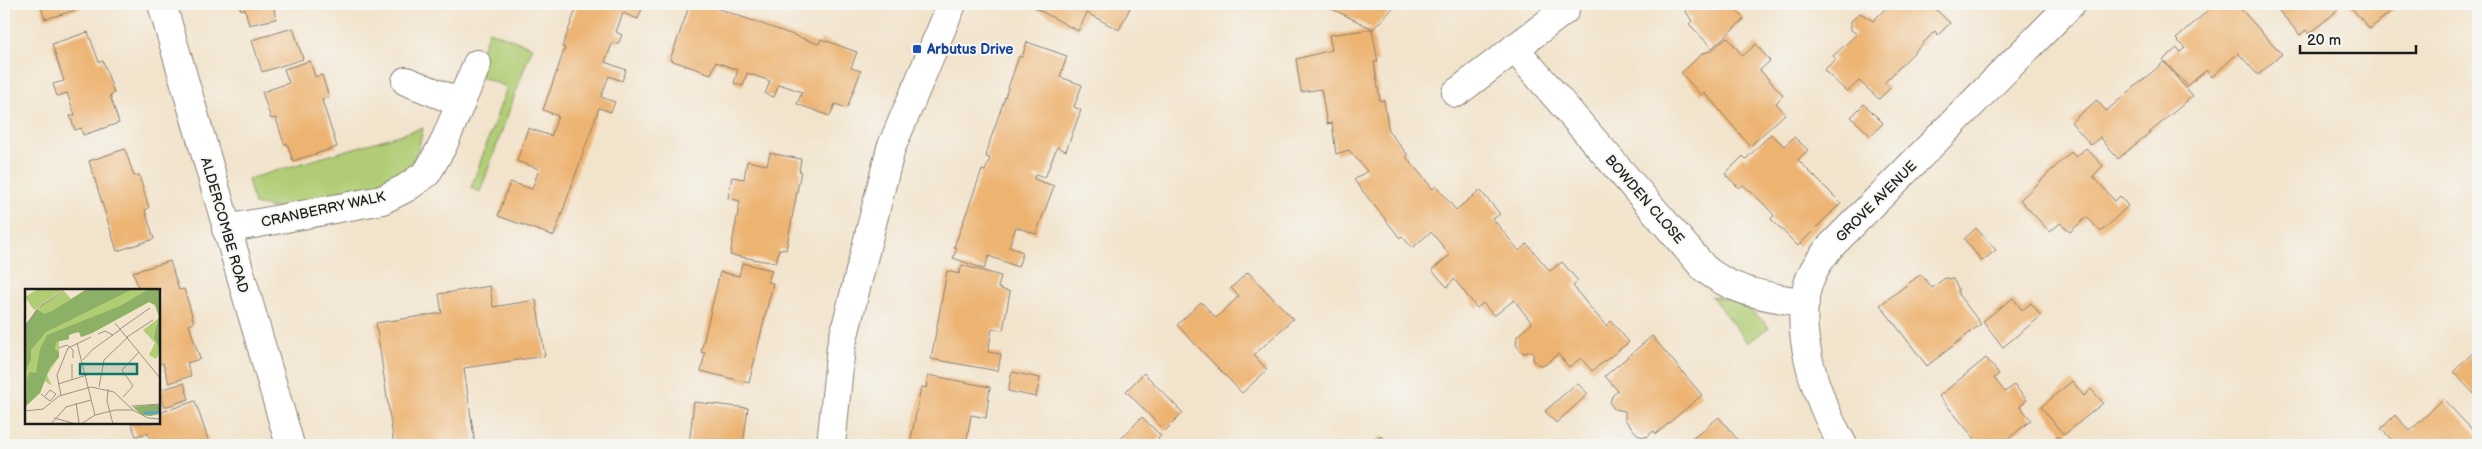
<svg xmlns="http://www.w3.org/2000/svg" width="2482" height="449" font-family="'Balsamiq Sans',sans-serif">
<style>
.green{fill:#b0cd74;stroke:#667448}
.building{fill:#edb371}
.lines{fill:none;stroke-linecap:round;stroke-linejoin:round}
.minor-casing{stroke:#878074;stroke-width:30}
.minor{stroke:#fff;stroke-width:28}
.transit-dot{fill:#1a4fb4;stroke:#f6f6f2;stroke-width:2}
.labels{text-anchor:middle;stroke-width:4;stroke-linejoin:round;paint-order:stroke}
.transit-label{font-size:14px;font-weight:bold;fill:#164399;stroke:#f6f6f2;text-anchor:start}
.street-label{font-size:14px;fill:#1c1c1c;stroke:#f6f6f2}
.inset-river{fill:none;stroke:#57a2cf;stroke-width:2.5}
.inset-road{fill:none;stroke:#9c9385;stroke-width:1}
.view{fill:#0f766e;fill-opacity:0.15;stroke:#0f766e;stroke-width:2.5}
.inset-edge{fill:none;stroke:#1c1c1c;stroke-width:2.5}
</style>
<rect width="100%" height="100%" fill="#f6f6f2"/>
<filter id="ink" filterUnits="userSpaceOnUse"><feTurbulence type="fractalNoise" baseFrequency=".02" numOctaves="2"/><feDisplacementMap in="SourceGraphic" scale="10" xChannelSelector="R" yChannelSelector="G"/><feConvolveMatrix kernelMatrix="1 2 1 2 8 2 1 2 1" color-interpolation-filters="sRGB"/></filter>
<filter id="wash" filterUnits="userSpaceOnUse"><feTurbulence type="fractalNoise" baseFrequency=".0096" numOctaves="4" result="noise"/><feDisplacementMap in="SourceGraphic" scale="20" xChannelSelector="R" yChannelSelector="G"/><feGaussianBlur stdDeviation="1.12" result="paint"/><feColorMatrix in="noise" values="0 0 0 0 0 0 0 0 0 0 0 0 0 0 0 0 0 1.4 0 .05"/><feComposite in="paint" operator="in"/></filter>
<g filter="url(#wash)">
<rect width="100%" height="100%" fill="#f2e3cb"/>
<!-- green -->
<g class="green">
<path d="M 489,31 L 532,47 L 480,192 L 471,188 L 507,87 L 481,77 L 480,56 Z"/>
<path d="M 423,128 L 418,152 L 408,170 L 393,181 L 373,188 L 274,208 L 254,204 L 248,179 Z"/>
<path d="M 1711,296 C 1736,299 1752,310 1769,327 L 1748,343 Z"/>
</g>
<g id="blocks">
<!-- building -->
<g class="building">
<path d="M 40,4 L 82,4 L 83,8 L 45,19 Z"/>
<path d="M 239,4 L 273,4 L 276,19 L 249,25 L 245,9 L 241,10 Z"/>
<path d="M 578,4 L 638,4 L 643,6 L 638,19 L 623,13 L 616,32 L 622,35 L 618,44 L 613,42 L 605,62 L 626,70 L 622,81 L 609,76 L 601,97 L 615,102 L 611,112 L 599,108 L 554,236 L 498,216 L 510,182 L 532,189 L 539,169 L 517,161 L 528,128 L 551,136 L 558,116 L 543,110 L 565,48 L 562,47 Z"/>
<path d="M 690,4 L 705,4 L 819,44 L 821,39 L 857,52 L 851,68 L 861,71 L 847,108 L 835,104 L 830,116 L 797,104 L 802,92 L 779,84 L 774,97 L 765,94 L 770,81 L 747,73 L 743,86 L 734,83 L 738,70 L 716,62 L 711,74 L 670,60 Z"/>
<path d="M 1037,4 L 1132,4 L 1119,30 L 1087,13 L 1078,31 L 1035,8 Z"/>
<path d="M 1322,4 L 1397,4 L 1373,29 Z"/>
<path d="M 1681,4 L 1740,4 L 1735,8 L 1744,19 L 1712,48 L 1689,24 L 1692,21 Z"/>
<path d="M 1890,4 L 1930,4 L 1950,23 L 1938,35 L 1935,31 L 1884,83 L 1890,88 L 1879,99 L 1859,81 L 1847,92 L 1824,70 L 1836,59 L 1833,56 L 1857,34 L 1851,30 L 1851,21 L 1860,13 L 1873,21 Z"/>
<path d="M 2215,4 L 2236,4 L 2282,54 L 2258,75 L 2238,53 L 2212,77 L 2206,70 L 2188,86 L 2163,60 L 2177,48 L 2180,52 L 2185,48 L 2176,39 Z"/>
<path d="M 2273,4 L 2335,4 L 2339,9 L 2309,34 L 2306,30 L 2300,35 Z"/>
<path d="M 2348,4 L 2392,4 L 2395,8 L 2370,29 Z"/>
<path d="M 293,28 L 303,59 L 262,72 L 252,40 Z"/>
<path d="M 1372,29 L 1378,62 L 1374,62 L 1380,101 L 1384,100 L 1389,132 L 1408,155 L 1406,157 L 1433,189 L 1436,186 L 1456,210 L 1480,190 L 1500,214 L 1493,219 L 1519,251 L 1527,244 L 1550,271 L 1562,262 L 1578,281 L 1573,286 L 1589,306 L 1606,326 L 1611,321 L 1629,342 L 1592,371 L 1581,358 L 1569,367 L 1558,354 L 1545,365 L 1539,365 L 1533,360 L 1533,351 L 1523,353 L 1516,345 L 1517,336 L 1532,323 L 1514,300 L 1494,316 L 1483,303 L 1477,308 L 1454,279 L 1447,287 L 1432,270 L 1450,255 L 1431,232 L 1412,248 L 1402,236 L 1400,238 L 1354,180 L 1367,171 L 1349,150 L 1336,154 L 1332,123 L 1327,124 L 1321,89 L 1301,92 L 1296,59 L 1332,50 L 1329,35 Z"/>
<path d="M 88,32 L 99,62 L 103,61 L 114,93 L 110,95 L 119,123 L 83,135 L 81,128 L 75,130 L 70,116 L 75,115 L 67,93 L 57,96 L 53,84 L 64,81 L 52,44 Z"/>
<path d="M 1727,37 L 1743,56 L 1756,44 L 1770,61 L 1760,70 L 1783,95 L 1776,103 L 1785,114 L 1750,146 L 1704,92 L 1701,95 L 1681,73 L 1703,53 L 1711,51 Z"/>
<path d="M 1027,42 L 1067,56 L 1060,77 L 1082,85 L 1074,107 L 1081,110 L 1066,151 L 1057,147 L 1045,178 L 1035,175 L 1034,179 L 1054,186 L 1036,234 L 1016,227 L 1009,247 L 1023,252 L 1018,267 L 989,256 L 984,269 L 953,258 L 957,248 L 954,247 L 982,170 L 985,171 L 990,158 L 986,157 L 990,141 L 1019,56 L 1022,57 Z"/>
<path d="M 310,61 L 315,77 L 322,75 L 329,97 L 322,100 L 337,147 L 293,161 L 287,143 L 284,144 L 276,118 L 271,119 L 262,92 L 289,83 L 284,69 Z"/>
<path d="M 2164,62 L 2193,96 L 2118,159 L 2100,137 L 2091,145 L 2071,122 L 2097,100 L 2106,111 Z"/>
<path d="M 1864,104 L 1883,123 L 1871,136 L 1851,117 Z"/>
<path d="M 1771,134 L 1784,146 L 1794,137 L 1808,150 L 1798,160 L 1841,203 L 1798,246 L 1771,219 L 1774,215 L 1759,199 L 1743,185 L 1739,188 L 1725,174 L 1743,156 L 1746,159 Z"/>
<path d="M 2086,148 L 2103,166 L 2093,176 L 2115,201 L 2120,196 L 2128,206 L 2101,232 L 2087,217 L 2070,232 L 2060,223 L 2050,232 L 2020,200 L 2071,152 L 2076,157 Z"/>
<path d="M 125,149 L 134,176 L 139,175 L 149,208 L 145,210 L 154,239 L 117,251 L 89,161 Z"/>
<path d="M 770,153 L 801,159 L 799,171 L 801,171 L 786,250 L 779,249 L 776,263 L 730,255 L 740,201 L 728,198 L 732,177 L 744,179 L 747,161 L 767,165 Z"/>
<path d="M 1976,228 L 1996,250 L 1982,261 L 1964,239 Z"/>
<path d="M 170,261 L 179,290 L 184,289 L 190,308 L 194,323 L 189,325 L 200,359 L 187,363 L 191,376 L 169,383 L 163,363 L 159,364 L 159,290 L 139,290 L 133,272 Z"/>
<path d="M 742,263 L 772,270 L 768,282 L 773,283 L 749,383 L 701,371 L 705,353 L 701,352 L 720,272 L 739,276 Z"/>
<path d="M 962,265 L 1001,276 L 998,288 L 1010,292 L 1003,330 L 992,329 L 988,352 L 1001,354 L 998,371 L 931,359 L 947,271 L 959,274 Z"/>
<path d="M 1248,272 L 1293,319 L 1254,355 L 1267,370 L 1242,393 L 1177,325 L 1201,302 L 1216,318 L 1239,296 L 1231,288 Z"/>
<path d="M 1921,274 L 1932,288 L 1945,278 L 1953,279 L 1958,288 L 1958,294 L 1981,324 L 1927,366 L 1880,305 Z"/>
<path d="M 490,286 L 493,307 L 536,300 L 545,356 L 464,368 L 475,445 L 394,445 L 376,323 L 442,313 L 439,294 Z"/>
<path d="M 2013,298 L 2022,310 L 2031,303 L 2041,316 L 2003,347 L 1983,321 Z"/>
<path d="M 1652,336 L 1702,395 L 1656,434 L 1654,431 L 1646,437 L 1639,436 L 1625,420 L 1625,411 L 1614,409 L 1610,403 L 1612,396 L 1618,391 L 1605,376 Z"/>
<path d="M 2478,348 L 2478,398 L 2453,372 Z"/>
<path d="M 1986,358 L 1999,374 L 1994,378 L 2005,392 L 2014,385 L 2027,400 L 2020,406 L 2031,420 L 2001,445 L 1980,445 L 1939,396 Z"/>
<path d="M 1012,372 L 1040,378 L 1036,397 L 1008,391 Z"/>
<path d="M 1144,373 L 1183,413 L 1165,431 L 1126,391 Z"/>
<path d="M 928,375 L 990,387 L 986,418 L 971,415 L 966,445 L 910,445 L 921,387 L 926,388 Z"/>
<path d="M 2072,381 L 2084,396 L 2091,389 L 2103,403 L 2064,435 L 2041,407 Z"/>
<path d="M 184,383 L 189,399 L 164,407 L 159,390 Z"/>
<path d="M 1577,383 L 1588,394 L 1556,423 L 1545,411 Z"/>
<path d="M 2443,399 L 2478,436 L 2470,445 L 2397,445 L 2381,429 L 2395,415 L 2410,431 Z"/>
<path d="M 195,401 L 210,445 L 152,445 L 148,433 L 136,436 L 131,423 L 159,423 L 159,413 Z"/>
<path d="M 694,402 L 748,408 L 743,445 L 689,445 Z"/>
<path d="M 1142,417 L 1161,436 L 1152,445 L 1115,445 Z"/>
<path d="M 1719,417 L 1742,445 L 1685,445 Z"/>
<path d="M 1381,436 L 1390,445 L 1370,445 Z"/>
<path d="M 2057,436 L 2064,445 L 2045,445 Z"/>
</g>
</g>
</g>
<g filter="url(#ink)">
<use href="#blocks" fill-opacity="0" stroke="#878074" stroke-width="1"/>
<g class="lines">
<defs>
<g id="minor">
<path d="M 162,4 L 290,445"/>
<path d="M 1514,48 L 1704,268 C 1734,293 1767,296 1805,303"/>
<path d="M 406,81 L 461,103"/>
<path d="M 1456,93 L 1565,10"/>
<path d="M 226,229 L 382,200 L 406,188 L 427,173 L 443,145 L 477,64"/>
<path d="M 831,445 L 841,347 L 891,148 L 952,4"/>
<path d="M 1843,445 C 1817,401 1787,320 1814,270 C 1818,262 1824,255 1829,248 L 2071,4"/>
</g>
</defs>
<!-- minor casing -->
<use href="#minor" class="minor-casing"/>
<!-- minor -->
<use href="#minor" class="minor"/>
</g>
</g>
<!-- markers -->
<rect class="transit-dot" x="912" y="44" width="10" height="10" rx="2.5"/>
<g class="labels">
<!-- transit labels -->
<g class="transit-label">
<text x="927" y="54">Arbutus Drive</text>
</g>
<!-- street labels -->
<g class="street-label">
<text transform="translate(1645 199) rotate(49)" y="5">BOWDEN CLOSE</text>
<text transform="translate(1876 201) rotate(-45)" y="5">GROVE AVENUE</text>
<text transform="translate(323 209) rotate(-12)" y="5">CRANBERRY WALK</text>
<text transform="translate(225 225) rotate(74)" y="5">ALDERCOMBE ROAD</text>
</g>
</g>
<!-- overview -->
<g transform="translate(25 289)">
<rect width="135" height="135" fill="#f2e3cb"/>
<path d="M 13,0 L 38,0 L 9,21 L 0,8 ZM 62,0 L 135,0 L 135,63 L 131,70 L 124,66 L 130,54 L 118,41 L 134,29 L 130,16 L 124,13 L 67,44 L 56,48 L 54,43 L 49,44 L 44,46 L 44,50 L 34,52 L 34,68 L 22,86 L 27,97 L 20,92 L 15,104 L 0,116 L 0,44 L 16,16 L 39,2 L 46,10 Z" fill="#b0cd74"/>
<path d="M 62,0 L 108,0 L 21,43 L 6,61 L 6,71 L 0,83 L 0,36 L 12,20 L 19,25 L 27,22 ZM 124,0 L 135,0 L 135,60 L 129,49 L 134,27 L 130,16 L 124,13 L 67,44 L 56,48 L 54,43 L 49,44 L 44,46 L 44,50 L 31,53 L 30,60 L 34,63 L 34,68 L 25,78 L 15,104 L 1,117 L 2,89 L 5,83 L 11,84 L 15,60 L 22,46 L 95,17 ZM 135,115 L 135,125 L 125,127 L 117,126 L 108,118 Z" fill="#8cb066"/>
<path class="inset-river" d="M 119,124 L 135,123"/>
<path class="inset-road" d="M 90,34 L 135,89M 95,40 L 125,19M 0,41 L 12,20 L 40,0M 73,45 L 80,42 L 88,46M 102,48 L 128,31M 52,54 L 70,126M 34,59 L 42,56 L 48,61 L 48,69M 58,71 L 67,61 L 96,40M 47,75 L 47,91M 33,95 L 62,86M 74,98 L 79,71 L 103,48M 83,100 L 82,112 L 88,135M 16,105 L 25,112 L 31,105 L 25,101 L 20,107M 36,106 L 32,86 L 43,59 L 66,48M 98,108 L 108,97 L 97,81 L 114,63M 51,114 L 54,134M 107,117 L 135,115M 0,122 L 18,120 L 34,107 L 66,98 L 89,103 L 108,121M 29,129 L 51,135M 26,135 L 41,118 L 66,111M 56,135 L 70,126 L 90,121 L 108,121 L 123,129 L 135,130"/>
<path class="view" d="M 55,75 L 112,75 L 112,85 L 55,85 Z"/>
<rect width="135" height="135" class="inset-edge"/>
</g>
<!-- margin -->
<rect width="2482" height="449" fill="none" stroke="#f6f6f2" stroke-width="20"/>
<!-- scale -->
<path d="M2300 45v8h116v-8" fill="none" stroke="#1c1c1c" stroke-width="2.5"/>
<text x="2307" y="45" font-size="15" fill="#1c1c1c" stroke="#f6f6f2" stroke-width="4" paint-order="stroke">20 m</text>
</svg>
